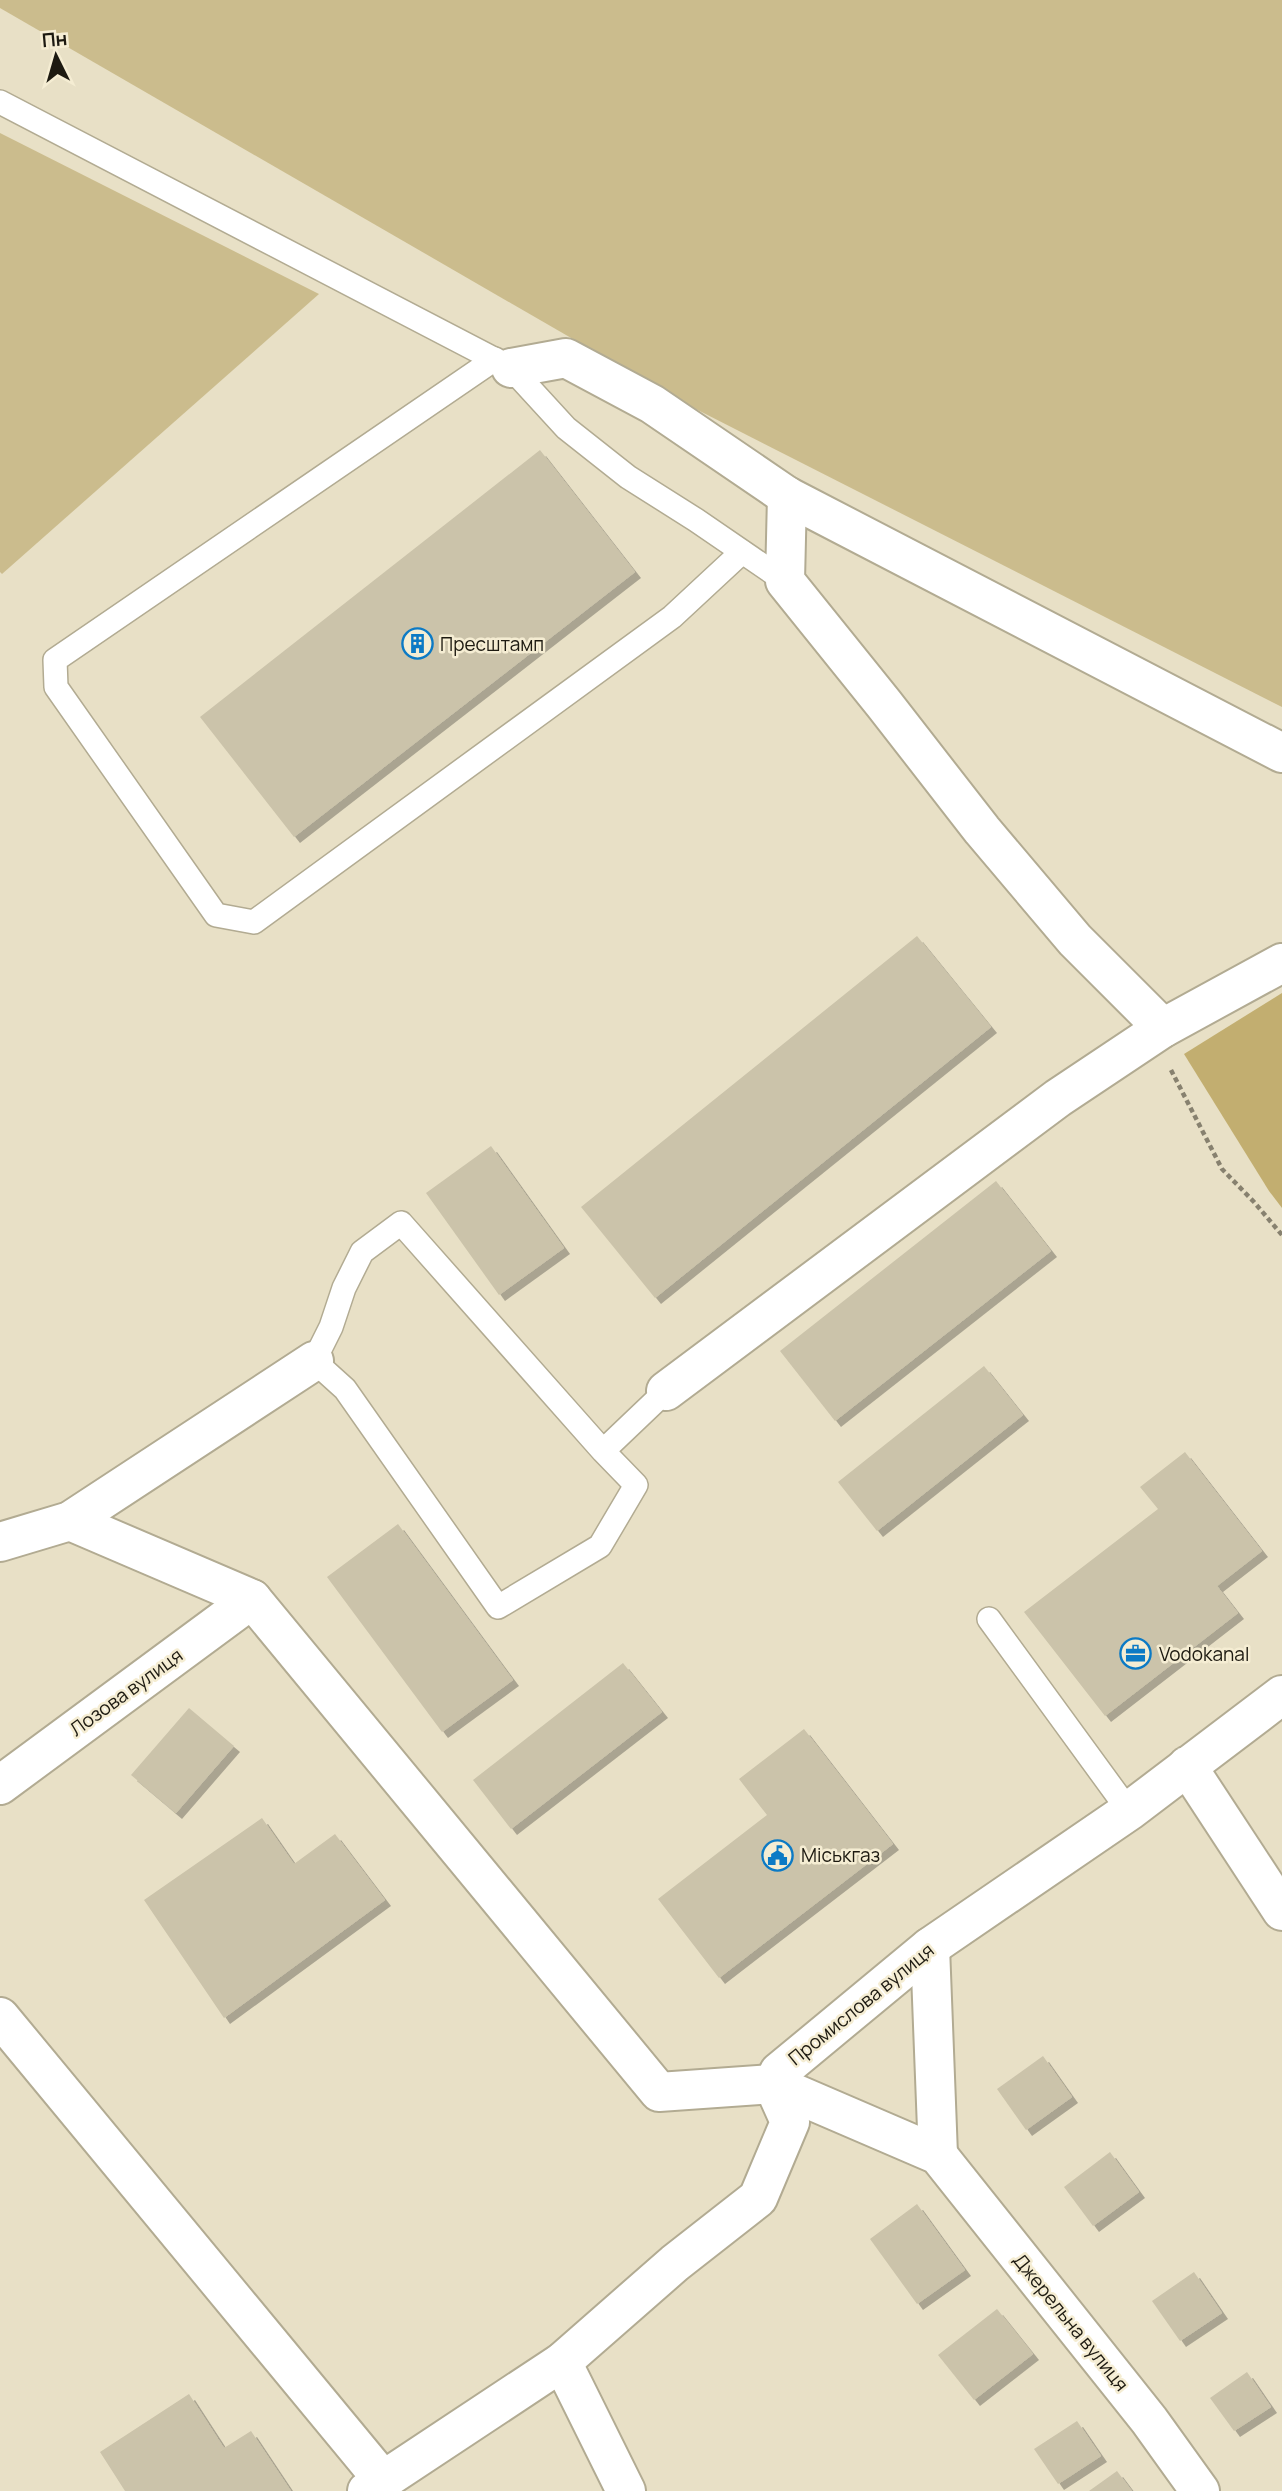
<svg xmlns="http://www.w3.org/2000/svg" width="1282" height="2491" font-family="Manrope,sans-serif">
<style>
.green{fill:#cbbc8d}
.forest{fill:#c2ae70}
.building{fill:#cbc3aa;filter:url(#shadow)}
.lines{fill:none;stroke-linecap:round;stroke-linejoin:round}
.service-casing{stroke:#b2ab92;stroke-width:26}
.minor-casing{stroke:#b2ab92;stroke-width:42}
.path{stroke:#87816f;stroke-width:4.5;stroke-dasharray:5 3.5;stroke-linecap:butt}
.service{stroke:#fff;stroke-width:23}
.minor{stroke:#fff;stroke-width:38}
.labels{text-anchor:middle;stroke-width:5;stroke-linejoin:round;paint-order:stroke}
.poi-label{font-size:19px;fill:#1d1a11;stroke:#f5edd3;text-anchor:start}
.street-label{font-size:19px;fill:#1d1a11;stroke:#f5edd3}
</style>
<defs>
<filter id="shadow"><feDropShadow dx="6" dy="6" stdDeviation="0" flood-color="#0004"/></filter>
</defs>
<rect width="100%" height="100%" fill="#e8e0c6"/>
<!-- green -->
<g class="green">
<path d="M 0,0 L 1282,0 L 1282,707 L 682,402 L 0,8 Z"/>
<path d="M 0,133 L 319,294 L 2,574 L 0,572 Z"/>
</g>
<!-- forest -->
<path class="forest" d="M 1282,993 L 1282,1208 L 1269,1191 L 1184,1054 Z"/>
<!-- building -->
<g class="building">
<path d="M 540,450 L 635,572 L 294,837 L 200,717 Z"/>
<path d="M 917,936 L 991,1027 L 655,1298 L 581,1207 Z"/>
<path d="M 491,1146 L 564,1248 L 499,1295 L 426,1193 Z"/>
<path d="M 996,1181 L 1051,1251 L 835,1421 L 780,1351 Z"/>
<path d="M 984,1366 L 1023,1415 L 877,1531 L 838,1482 Z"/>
<path d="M 1185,1452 L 1262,1551 L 1217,1586 L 1238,1613 L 1105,1716 L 1024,1612 L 1158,1509 L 1140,1487 Z"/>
<path d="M 398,1524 L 513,1680 L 442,1732 L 327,1577 Z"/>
<path d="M 623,1663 L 662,1712 L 511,1829 L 473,1780 Z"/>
<path d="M 189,1708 L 234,1746 L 176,1813 L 131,1775 Z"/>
<path d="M 804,1729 L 893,1844 L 719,1978 L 658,1899 L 767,1815 L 739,1779 Z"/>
<path d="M 262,1818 L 294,1864 L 335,1834 L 385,1900 L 224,2018 L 144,1900 Z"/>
<path d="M 1043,2056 L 1072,2097 L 1026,2130 L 997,2089 Z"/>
<path d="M 1110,2152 L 1139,2192 L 1093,2226 L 1064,2187 Z"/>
<path d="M 917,2204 L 965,2270 L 917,2304 L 870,2239 Z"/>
<path d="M 1194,2272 L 1222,2313 L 1180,2341 L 1152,2301 Z"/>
<path d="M 997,2309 L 1033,2354 L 974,2400 L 938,2355 Z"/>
<path d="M 1247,2372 L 1271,2407 L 1234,2431 L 1210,2398 Z"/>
<path d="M 189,2394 L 224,2448 L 251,2431 L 291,2491 L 125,2491 L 100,2452 Z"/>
<path d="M 1077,2421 L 1101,2456 L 1058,2484 L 1034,2449 Z"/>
<path d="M 1117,2471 L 1132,2491 L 1089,2491 Z"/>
</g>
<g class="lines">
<defs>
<g id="service">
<path d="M 0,102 L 511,368 L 566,428 L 628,477 L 696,520 L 785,581"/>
<path d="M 495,359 L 55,660 L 56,687 L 216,915 L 254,922 L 672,617 L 742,552"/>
<path d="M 603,1451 L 636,1485 L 600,1546 L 498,1607 L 345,1389 L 314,1361 L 331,1327 L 344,1288 L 362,1252 L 401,1223 L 603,1451 L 666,1391"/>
<path d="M 989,1619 L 1129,1811"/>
</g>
<g id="minor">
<path d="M 511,368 L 566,358 L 652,404 L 787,496 L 1282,753"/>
<path d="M 787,496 L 785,581 L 884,704 L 982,830 L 1075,940 L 1163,1028"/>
<path d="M 666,1391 L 1058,1098 L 1163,1028 L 1282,963"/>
<path d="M 70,1521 L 252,1599 L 659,2092 L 773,2084 L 938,2155 L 1149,2420 L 1200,2491"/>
<path d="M 0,1542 L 70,1521 L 314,1361"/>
<path d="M 1187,1766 L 1282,1911"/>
<path d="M 0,1785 L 252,1599"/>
<path d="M 930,1947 L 938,2155"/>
<path d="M 0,2017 L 383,2480"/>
<path d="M 562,2362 L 626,2491"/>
<path d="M 367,2491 L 562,2362 L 675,2263 L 758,2198 L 790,2122 L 773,2084 L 779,2072 L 930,1947 L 1129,1811 L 1282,1695"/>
</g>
</defs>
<!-- service casing -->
<use href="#service" class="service-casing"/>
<!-- minor casing -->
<use href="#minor" class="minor-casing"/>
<!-- path -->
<path class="path" d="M 1171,1070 L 1222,1169 L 1254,1202 L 1282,1235"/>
<!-- service -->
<use href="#service" class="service"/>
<!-- minor -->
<use href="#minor" class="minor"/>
</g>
<!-- icons -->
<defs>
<symbol id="building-ring" viewBox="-11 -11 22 22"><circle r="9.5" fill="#f5edd3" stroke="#0c7ac5" stroke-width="1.5"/><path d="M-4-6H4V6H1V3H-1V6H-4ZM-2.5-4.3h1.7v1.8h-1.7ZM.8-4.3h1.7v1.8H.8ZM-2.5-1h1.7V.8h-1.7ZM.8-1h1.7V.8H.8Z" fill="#0c7ac5"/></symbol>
<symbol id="office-ring" viewBox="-11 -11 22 22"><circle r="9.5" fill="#f5edd3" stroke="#0c7ac5" stroke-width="1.5"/><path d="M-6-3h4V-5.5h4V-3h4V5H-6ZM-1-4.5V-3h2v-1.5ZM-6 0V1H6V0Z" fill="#0c7ac5"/></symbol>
<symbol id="civic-ring" viewBox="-11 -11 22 22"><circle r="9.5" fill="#f5edd3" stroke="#0c7ac5" stroke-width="1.5"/><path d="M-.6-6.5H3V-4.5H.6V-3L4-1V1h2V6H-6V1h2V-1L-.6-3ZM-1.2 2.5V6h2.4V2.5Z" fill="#0c7ac5"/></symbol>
</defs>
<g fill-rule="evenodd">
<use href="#building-ring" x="400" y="626" width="35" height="35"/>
<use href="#office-ring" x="1118" y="1636" width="35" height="35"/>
<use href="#civic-ring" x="760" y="1838" width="35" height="35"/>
</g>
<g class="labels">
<!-- poi labels -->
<g class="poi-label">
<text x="440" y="651">Пресштамп</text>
<text x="1159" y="1661">Vodokanal</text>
<text x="801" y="1862">Міськгаз</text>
</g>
<!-- street labels -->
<g class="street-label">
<text transform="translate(126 1692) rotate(-36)" y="7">Лозова вулиця</text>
<text transform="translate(861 2004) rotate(-39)" y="7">Промислова вулиця</text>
<text transform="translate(1071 2322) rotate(51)" y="7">Джерельна вулиця</text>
</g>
</g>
<!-- north arrow -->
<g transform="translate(56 56) rotate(355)" stroke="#f5edd3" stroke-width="5" paint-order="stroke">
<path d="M0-5L12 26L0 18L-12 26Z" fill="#1d1a11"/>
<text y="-10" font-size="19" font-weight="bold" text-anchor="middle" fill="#1d1a11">Пн</text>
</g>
</svg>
